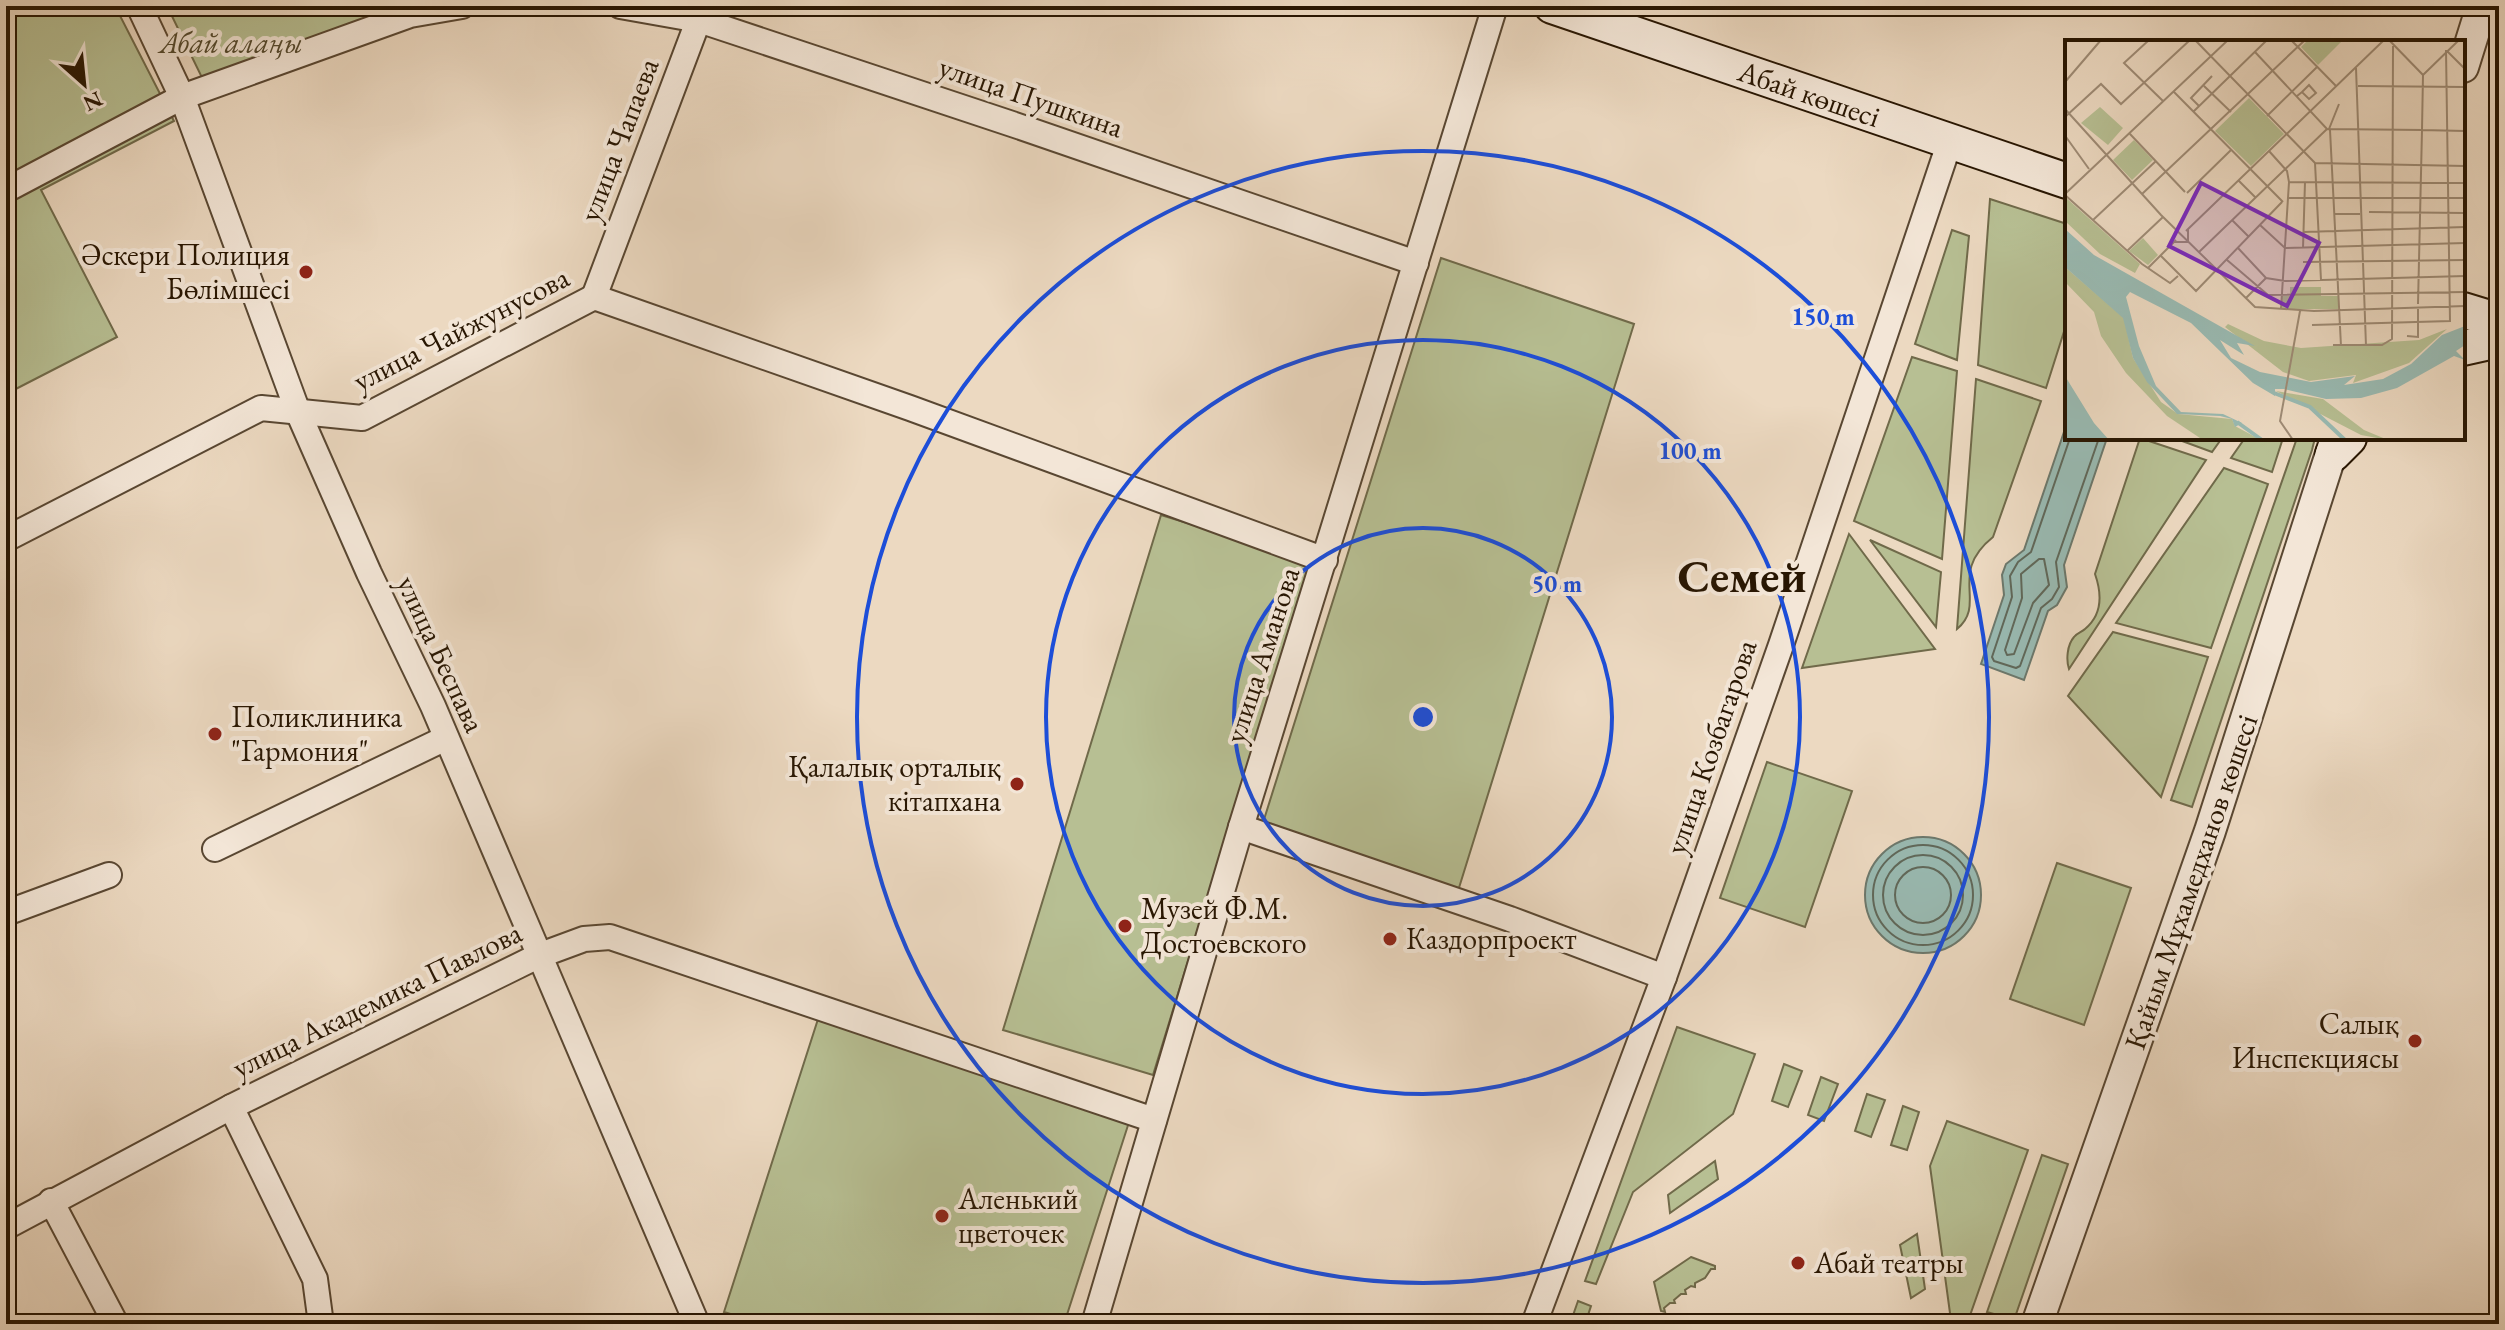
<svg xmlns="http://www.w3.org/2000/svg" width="2505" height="1330" font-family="'EB Garamond',serif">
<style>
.green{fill:#b7bf93;stroke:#706a4a;stroke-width:2}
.water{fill:#99bab2;stroke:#6c786c;stroke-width:2}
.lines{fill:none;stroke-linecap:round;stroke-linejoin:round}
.shore{stroke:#60685a;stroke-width:2}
.minor-casing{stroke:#594732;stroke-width:28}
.tertiary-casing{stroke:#594732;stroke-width:34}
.secondary-casing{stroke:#281602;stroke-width:38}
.minor{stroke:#f3e6d7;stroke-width:24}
.tertiary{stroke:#f3e6d7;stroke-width:30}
.secondary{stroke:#f3e6d7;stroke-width:34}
.ring{fill:none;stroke:#1d4ed8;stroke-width:4}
.poi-dot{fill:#8f2418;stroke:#f3e6d7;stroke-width:3}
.labels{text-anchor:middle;stroke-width:8;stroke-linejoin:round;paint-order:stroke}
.park-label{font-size:30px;font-style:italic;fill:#53492e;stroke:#f3e6d7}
.street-label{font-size:30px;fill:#281602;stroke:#f3e6d7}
.poi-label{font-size:30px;fill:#281602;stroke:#f3e6d7;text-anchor:start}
.town-label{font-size:46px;font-weight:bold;fill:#281602;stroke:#f3e6d7}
.inset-river{fill:none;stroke:#99bab2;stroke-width:4}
.inset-road{fill:none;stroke:#9e8b75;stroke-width:2}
.view{fill:#7b2cbf;fill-opacity:0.15;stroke:#7b2cbf;stroke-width:4}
.inset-edge{fill:none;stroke:#281602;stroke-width:4}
.centre{fill:#1d4ed8;stroke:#f3e6d7;stroke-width:4}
.ring-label{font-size:24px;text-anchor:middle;font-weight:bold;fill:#1d4ed8;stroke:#f3e6d7;stroke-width:8;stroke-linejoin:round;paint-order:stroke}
</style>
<rect width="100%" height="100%" fill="#ecd9c1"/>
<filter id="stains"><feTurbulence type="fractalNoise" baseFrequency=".0025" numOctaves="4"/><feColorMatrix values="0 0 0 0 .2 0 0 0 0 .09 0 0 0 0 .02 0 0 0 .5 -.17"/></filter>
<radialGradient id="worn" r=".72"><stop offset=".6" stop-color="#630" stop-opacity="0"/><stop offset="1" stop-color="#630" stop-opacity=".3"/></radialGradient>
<!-- green -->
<g class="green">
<path d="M 6,6 L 115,6 L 174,121 L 41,190 L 117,337 L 6,394 Z"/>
<path d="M 167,6 L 394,6 L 210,94 Z"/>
<path d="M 1990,199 L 2067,224 L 2067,322 L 2046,388 L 1978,365 Z"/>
<path d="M 1952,230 L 1969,236 L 1957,360 L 1915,344 Z"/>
<path d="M 1441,258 L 1634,324 L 1458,891 L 1261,829 Z"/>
<path d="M 1912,357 L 1957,371 L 1942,559 L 1854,521 Z"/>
<path d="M 1976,379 L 2041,401 L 1993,537 C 1947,574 1988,603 1957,629 Z"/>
<path d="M 2140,438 L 2206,460 L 2069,669 C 2066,660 2067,645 2074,637 C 2077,633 2082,632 2085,629 C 2102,615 2102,594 2095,574 Z"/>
<path d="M 2174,438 L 2222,438 L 2212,452 Z"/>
<path d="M 2245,438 L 2283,438 L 2272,472 L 2231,458 Z"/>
<path d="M 2297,438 L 2315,438 L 2312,450 L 2192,807 L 2171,800 Z"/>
<path d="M 2224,468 L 2268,484 L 2211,648 L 2116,623 Z"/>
<path d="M 1161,515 L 1311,561 L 1153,1075 L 1003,1030 Z"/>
<path d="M 1849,534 L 1935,649 L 1802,668 Z"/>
<path d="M 1870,540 L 1941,572 L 1936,627 Z"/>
<path d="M 2113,632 L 2208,657 L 2161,797 L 2068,696 Z"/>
<path d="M 1767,762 L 1852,791 L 1805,927 L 1720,898 Z"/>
<path d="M 2057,863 L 2131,888 L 2084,1025 L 2010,999 Z"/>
<path d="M 819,1016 L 1131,1116 L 1064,1324 L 763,1324 L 724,1312 Z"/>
<path d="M 1677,1027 L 1755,1054 L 1733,1114 L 1633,1192 L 1596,1284 L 1585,1281 Z"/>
<path d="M 1784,1064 L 1802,1071 L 1788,1107 L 1772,1101 Z"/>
<path d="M 1821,1077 L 1838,1084 L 1824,1121 L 1808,1115 Z"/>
<path d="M 1867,1094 L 1885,1100 L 1871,1137 L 1855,1131 Z"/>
<path d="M 1903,1106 L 1919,1112 L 1907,1150 L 1891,1145 Z"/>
<path d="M 1947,1121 L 2028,1150 L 1967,1324 L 1947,1324 L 1950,1313 L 1930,1166 Z"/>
<path d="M 2042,1155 L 2068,1164 L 2014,1320 L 1987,1312 Z"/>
<path d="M 1715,1161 L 1718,1179 L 1670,1213 L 1668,1195 Z"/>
<path d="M 1917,1234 L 1925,1289 L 1911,1298 L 1900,1245 Z"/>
<path d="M 1691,1257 L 1715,1266 L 1715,1269 L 1711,1269 L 1705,1278 L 1695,1283 L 1695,1287 L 1691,1286 L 1685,1290 L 1686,1294 L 1681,1294 L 1674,1300 L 1675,1303 L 1670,1303 L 1664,1308 L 1665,1312 L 1661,1311 L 1654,1282 Z"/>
<path d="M 1578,1301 L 1591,1306 L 1585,1324 L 1570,1324 Z"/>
</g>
<!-- water -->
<g class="water">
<path d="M 2067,423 L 2067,438 L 2107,438 L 2064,565 L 2067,587 L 2057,605 L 2048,611 L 2024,680 L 1981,664 L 2004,595 L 2002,575 L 2006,564 L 2024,550 Z"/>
<circle cx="1923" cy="895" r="58"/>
</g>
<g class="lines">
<!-- shore -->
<g class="shore">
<path d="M 2070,438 L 2031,552 L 2018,562 L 2010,576 L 2012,597 L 1992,657 L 1994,661 L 2016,668 L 2020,666 L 2041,608 L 2052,599 L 2059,587 L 2056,562 L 2099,438"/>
<path d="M 2044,559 L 2049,585 L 2033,603 L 2014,654 L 2007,655 L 2005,650 L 2022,598 L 2021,574 L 2039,559 Z"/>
<circle cx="1923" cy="895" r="50"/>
<circle cx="1923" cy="895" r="40"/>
<circle cx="1923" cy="895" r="28"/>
</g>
<defs>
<g id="minor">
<path d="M 139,6 L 182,97 L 298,412 L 369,573 L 433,706 L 697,1324"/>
<path d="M 620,6 L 699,20 L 1012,124 L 1416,263"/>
<path d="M 6,190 L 182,97 L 410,15 L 462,6"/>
<path d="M 594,297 L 703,8"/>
<path d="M 6,539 L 261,408 L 362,418 L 594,297 L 910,408 L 1325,560"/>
<path d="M 1241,827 L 1510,919 L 1664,977"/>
<path d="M 215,849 L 446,738"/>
<path d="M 6,913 L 109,875"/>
<path d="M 231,1107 L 315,1279 L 321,1324"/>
<path d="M 51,1201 L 116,1324"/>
<path d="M 6,1227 L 231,1107 L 538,956 L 584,939 L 610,937 L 1154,1120"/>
<path d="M 1094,1324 L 1241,827 L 1495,6"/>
<path d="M 1534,1324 L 1664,977 L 1781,645 L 1950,141"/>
</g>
<g id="tertiary">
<path d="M 2463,67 L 2482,6"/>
<path d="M 2037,1324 L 2210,831 L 2336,438"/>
</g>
<g id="secondary">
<path d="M 1552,6 L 2067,181"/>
<path d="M 2463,310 L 2499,321"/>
<path d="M 2463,348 L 2499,340"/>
<path d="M 2333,454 L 2349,438"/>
</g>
</defs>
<!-- minor casing -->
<use href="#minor" class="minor-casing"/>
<!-- tertiary casing -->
<use href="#tertiary" class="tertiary-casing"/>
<!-- secondary casing -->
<use href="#secondary" class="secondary-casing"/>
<!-- minor -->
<use href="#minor" class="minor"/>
<!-- tertiary -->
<use href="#tertiary" class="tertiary"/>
<!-- secondary -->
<use href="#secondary" class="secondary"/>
</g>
<!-- distance rings -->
<g class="ring">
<circle cx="1423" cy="717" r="189"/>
<circle cx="1423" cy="717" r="377"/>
<circle cx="1423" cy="717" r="566"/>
</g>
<!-- markers -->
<g class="poi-dot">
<circle cx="306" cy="272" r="8"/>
<circle cx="215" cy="734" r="8"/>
<circle cx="1017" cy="784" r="8"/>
<circle cx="1125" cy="926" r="8"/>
<circle cx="1390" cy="939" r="8"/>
<circle cx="2415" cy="1041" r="8"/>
<circle cx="942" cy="1216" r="8"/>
<circle cx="1798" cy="1263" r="8"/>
</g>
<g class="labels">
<!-- park labels -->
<g class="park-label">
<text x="231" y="53">Абай алаңы</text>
</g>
<!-- street labels -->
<g class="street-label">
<text transform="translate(1809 94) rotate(19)" y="10">Абай көшесі</text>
<text transform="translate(1031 97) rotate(19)" y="10">улица Пушкина</text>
<text transform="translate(619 140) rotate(-69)" y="10">улица Чапаева</text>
<text transform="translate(461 329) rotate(-27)" y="10">улица Чайжунусова</text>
<text transform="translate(441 654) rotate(65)" y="10">улица Беспава</text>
<text transform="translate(1262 655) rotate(-72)" y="10">улица Аманова</text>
<text transform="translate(1711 747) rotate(-71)" y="10">улица Козбагарова</text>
<text transform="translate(2191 882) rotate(-71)" y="10">Қайым Мұхамедханов көшесі</text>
<text transform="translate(377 1000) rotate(-26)" y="10">улица Академика Павлова</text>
</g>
<!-- poi labels -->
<g class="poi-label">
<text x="290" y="265" text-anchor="end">Әскери Полиция<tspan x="290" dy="34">Бөлімшесі</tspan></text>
<text x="231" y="727">Поликлиника<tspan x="231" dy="34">"Гармония"</tspan></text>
<text x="1001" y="777" text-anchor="end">Қалалық орталық<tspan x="1001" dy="34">кітапхана</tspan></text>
<text x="1141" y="919">Музей Ф.М.<tspan x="1141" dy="34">Достоевского</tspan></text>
<text x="1406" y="949">Каздорпроект</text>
<text x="2399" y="1034" text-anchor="end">Салық<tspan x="2399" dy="34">Инспекциясы</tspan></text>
<text x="958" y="1209">Аленький<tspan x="958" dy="34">цветочек</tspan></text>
<text x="1814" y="1273">Абай театры</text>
</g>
<!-- town labels -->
<g class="town-label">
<text x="1742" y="592">Семей</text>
</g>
</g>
<!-- overview -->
<g transform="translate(2065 40)">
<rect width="400" height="400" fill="#ecd9c1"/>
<path d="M 243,0 L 278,0 L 253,25 L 236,7 ZM 184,58 L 219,94 L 186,126 L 150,91 ZM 35,67 L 58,88 L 43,105 L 16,83 ZM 69,100 L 88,120 L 67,140 L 48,120 ZM 0,157 L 75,224 L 70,233 L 35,214 L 0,181 ZM 78,198 L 93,215 L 83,225 L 64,211 ZM 0,227 L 59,278 L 68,318 L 96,362 L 113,374 L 167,379 L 170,386 L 196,400 L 138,400 L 102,376 L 61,333 L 36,296 L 29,272 L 0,242 ZM 225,247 L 256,247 L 256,256 L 273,256 L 273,269 L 217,269 L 217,256 L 225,256 ZM 163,284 L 199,301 L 236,308 L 354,300 L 382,289 L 344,323 L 288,343 L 291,335 L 244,341 L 218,332 L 160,287 ZM 211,351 L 258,359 L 299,390 L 323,400 L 296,395 Z" fill="#b7bf93"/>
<path d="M 0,189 L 29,215 L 190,306 L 172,303 L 179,315 L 155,300 L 166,318 L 195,332 L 246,342 L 290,336 L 279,345 L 318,339 L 346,324 L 377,295 L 400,286 L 400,305 L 391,311 L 400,320 L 389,316 L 332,348 L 296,358 L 261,359 L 219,349 L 210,349 L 210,356 L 188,343 L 126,283 L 65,252 L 61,257 L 74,306 L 91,346 L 116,372 L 158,374 L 177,383 L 170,387 L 167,379 L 155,376 L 112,374 L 82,342 L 68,318 L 58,278 L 0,227 ZM 0,336 L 29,383 L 44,400 L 0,400 Z" fill="#99bab2"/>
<path class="inset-river" d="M 209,353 L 245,367 L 280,400M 172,382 L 197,400"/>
<path class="inset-road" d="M 84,0 L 59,23 L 98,61M 130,0 L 250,123 L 400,126M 226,0 L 271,46M 324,0 L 358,35 L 357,90 L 400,91M 382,11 L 400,29M 190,12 L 262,89 L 357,90 L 353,264M 291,28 L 301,306M 358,35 L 394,0M 0,42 L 36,0M 139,46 L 166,72M 293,46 L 400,47M 109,52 L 218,162M 232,56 L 237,52 L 244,59 L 251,53 L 244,45 L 237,52M 134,66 L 126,58 L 147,36M 0,69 L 96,175 L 190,267 L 249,271 L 400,266M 128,72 L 202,0M 202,76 L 252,27M 0,77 L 36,44 L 56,64 L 125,0M 264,89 L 274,64M 265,90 L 276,306M 65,94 L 120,152M 1,97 L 24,129M 204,111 L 222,131 L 224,142 L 216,269M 250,123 L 256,240M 173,140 L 191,158M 224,142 L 400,143M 122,153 L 166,110M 0,154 L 163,0M 77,154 L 240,0M 0,155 L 77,224 L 105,243 L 113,236M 223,158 L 400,158M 304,172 L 400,173M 270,174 L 295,174M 28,180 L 91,121M 167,180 L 184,197M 195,185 L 220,208 L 400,203M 121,191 L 319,0M 238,192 L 400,187M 109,202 L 123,202 L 123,189M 173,208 L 201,238 L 220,241 L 400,236M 238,208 L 240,142M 62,211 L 98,177M 134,212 L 262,89M 96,216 L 131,251 L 217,162M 162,220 L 203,255 L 400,252M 238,222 L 400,220M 83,228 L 111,200M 181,258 L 201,238M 247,285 L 385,281 L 381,10M 342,296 L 353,297 L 353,268M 268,305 L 317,305 L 327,299 L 328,6M 228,400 L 215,381 L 235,271"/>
<path class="view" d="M 136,143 L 254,203 L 222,266 L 104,206 Z"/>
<rect width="400" height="400" class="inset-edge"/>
</g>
<circle cx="1423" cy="717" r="12" class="centre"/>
<g class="ring-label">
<text x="1823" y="325">150 m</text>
<text x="1690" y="459">100 m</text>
<text x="1557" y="592">50 m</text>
</g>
<!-- margin -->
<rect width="2505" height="1330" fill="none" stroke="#ecd9c1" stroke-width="32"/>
<rect x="8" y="8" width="2489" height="1314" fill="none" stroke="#281602" stroke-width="4"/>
<rect x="16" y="16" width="2473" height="1298" fill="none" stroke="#281602" stroke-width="2"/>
<!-- north arrow -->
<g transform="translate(84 84) rotate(153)" stroke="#f3e6d7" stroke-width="6" paint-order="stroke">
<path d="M0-6L14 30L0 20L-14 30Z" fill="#281602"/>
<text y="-12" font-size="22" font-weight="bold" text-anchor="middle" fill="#281602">N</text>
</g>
<rect width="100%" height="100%" filter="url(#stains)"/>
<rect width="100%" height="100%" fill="url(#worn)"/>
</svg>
